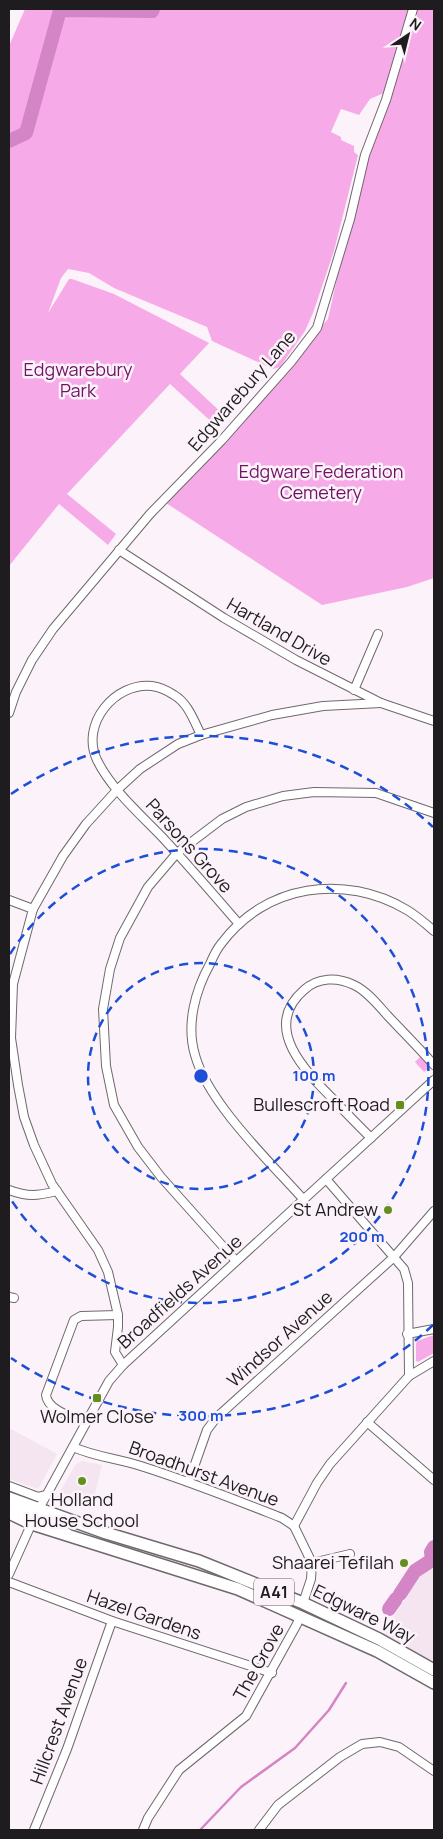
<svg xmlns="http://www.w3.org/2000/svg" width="443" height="1839" font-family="Manrope,sans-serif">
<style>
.built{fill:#f4e5f0}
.green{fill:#f7aae8}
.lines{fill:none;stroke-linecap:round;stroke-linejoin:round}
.stream{stroke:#d485c5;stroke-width:2.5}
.river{stroke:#d485c5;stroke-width:14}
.minor-casing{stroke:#6f686d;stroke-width:10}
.highway-casing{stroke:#6f686d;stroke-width:14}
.minor{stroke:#fff;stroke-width:8}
.highway{stroke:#fff;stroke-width:11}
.ring{fill:none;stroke:#1d4ed8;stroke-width:2.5;stroke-dasharray:9 6}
.poi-dot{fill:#648f1f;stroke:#fbf3f9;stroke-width:2}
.labels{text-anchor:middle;stroke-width:5;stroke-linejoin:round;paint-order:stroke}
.shield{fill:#fbf3f9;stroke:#615c60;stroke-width:1}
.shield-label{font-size:16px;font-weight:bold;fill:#1f1c1f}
.park-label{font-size:18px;fill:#701265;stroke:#fbf3f9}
.street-label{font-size:18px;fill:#1f1c1f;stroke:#fbf3f9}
.poi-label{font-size:18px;fill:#1f1c1f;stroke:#fbf3f9;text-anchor:end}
.centre{fill:#1d4ed8;stroke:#fbf3f9;stroke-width:2.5}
.ring-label{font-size:15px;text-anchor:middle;font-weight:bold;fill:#1d4ed8;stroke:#fbf3f9;stroke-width:5;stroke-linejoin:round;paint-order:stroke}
</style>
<rect width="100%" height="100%" fill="#fbf3f9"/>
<!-- built -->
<g class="built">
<path d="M 9,1428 L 57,1454 L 38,1489 L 9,1479 Z"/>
<path d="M 82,1461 L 102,1465 L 92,1505 L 68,1501 L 57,1497 L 76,1464 Z"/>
<path d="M 434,1555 L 434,1670 L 379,1639 Z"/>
</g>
<!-- green -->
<g class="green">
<path d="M 25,9 L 412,9 L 384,93 L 370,99 L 359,115 L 341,109 L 331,132 L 341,137 L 341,140 L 354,146 L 354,152 L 358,155 L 334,251 L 313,313 L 305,331 L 280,367 L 273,369 L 212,341 L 207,327 L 114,288 L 89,273 L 68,269 L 61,278 L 48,313 L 69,279 L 72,279 L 114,294 L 209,343 L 180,374 L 225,416 L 216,426 L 170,384 L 67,494 L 116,534 L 108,545 L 59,504 L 9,566 L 9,46 Z"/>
<path d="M 413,9 L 434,9 L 434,578 L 407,587 L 322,605 L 163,501 L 328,319 L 361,170 Z"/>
<path d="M 420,1057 L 430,1067 L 424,1072 L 415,1062 Z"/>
<path d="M 434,1335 L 434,1353 L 418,1362 L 416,1361 L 416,1344 L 417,1341 Z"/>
</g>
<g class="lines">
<!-- stream -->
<g class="stream">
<path d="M 60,10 L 61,9"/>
<path d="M 200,1830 L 241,1787 L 295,1748 L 329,1710 L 346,1683"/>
</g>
<!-- river -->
<g class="river">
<path d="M 9,141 L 26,133 L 60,10 L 152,11 L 153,9"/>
<path d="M 400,1594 L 415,1571 L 432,1560 L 431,1552 L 434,1547"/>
<path d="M 389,1609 L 396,1599"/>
</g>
<defs>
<g id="minor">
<path d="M 119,550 L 224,618 L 296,660 L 381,703 L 434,721"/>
<path d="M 354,690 L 378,634"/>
<path d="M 9,713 L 16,692 L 32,660 L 53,629 L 150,514 L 222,440 L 291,362 L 317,328 L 350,219 L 365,155 L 386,100 L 413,9"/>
<path d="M 201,735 C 194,721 188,703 174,695 C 168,691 159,687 152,686 C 115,682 80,724 97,760 C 111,789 141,815 163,838 C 189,866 214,895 239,924"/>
<path d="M 9,900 L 33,909"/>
<path d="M 371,1138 C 359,1126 346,1113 334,1100 C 305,1071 261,1027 304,990 C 318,977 337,977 354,985 C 367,991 378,1005 387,1015 C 403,1032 419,1048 434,1065"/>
<path d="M 9,1190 C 28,1197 37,1196 57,1191"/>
<path d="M 304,1200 C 270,1162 208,1103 195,1055 C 186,1025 195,991 210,964 C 213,957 216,950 221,944 C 265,884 345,873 407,910 C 417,916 426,924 434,931"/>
<path d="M 236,1261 L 161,1177 L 138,1147 L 114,1105 L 106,1066 L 103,1009 L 110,969 L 120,938 L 148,887 L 177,853 L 222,819 L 246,807 L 283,796 L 314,792 L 376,793 L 434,813"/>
<path d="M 9,1297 L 14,1298"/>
<path d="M 407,1334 L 434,1329"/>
<path d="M 123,1365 L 115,1352 L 118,1327 L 118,1315 L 108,1272 L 98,1250 L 52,1184 L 34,1145 L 24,1117 L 18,1085 L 11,1038 L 13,984 L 33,909 L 63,856 L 86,824 L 117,790 L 140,769 L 178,744 L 201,735 L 272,715 L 323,706 L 381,703"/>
<path d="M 409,1376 L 434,1361"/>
<path d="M 367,1422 L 434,1480"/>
<path d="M 86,1423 C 73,1417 47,1410 46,1395 L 74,1320 L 81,1316 L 118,1315"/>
<path d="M 73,1447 C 95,1457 121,1459 144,1467 C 191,1482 236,1500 282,1518 L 294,1526"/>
<path d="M 189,1481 L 207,1430 L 216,1418 L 394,1257 L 434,1211"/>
<path d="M 9,1486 L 38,1497 L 47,1495"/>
<path d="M 9,1502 C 26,1517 52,1519 69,1534"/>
<path d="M 294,1526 L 317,1483 L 330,1464 L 409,1376 L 408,1283 L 404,1269 L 326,1179"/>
<path d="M 294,1526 L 312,1563 L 311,1579 L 303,1603"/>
<path d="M 312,1563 L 350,1554"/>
<path d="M 9,1574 L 35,1516 L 109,1381 L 123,1365 L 434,1080"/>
<path d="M 9,1582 L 112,1621 L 272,1673"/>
<path d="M 34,1830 L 67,1749 L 112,1621"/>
<path d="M 143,1830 L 148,1818 L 179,1770 L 246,1716 L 297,1624 L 300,1616"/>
<path d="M 259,1830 L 278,1805 L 340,1757 L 362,1744 L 380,1742 L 399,1747 L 434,1771"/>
</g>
<g id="highway">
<path d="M 9,1498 L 106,1533 L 199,1561 L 303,1603 L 379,1639 L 434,1670"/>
<path d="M 9,1513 L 32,1524 L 238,1589 L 377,1651 L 434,1683"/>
</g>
</defs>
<!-- minor casing -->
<use href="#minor" class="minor-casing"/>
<!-- highway casing -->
<use href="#highway" class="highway-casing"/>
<!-- minor -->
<use href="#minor" class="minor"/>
<!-- highway -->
<use href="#highway" class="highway"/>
</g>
<!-- distance rings -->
<g class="ring">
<circle cx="201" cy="1076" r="113"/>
<path d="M10 954A227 227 0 1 1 10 1198"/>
<path d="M433 1325A340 340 0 0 1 11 1358M11 794A340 340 0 0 1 433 827"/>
</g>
<!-- markers -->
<g class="poi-dot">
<rect x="395" y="1100" width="10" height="10" rx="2.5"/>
<circle cx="388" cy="1210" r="5"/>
<rect x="92" y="1393" width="10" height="10" rx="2.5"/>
<circle cx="82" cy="1481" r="5"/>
<circle cx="404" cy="1563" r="5"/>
</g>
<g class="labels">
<!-- shield labels -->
<rect class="shield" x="254" y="1578.5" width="40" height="27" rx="4"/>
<g class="shield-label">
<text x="274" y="1598">A41</text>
</g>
<!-- park labels -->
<g class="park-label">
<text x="78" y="376">Edgwarebury<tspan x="78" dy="21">Park</tspan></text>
<text x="321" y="478">Edgware Federation<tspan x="321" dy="21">Cemetery</tspan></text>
</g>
<!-- street labels -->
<g class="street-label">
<text transform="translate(242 391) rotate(-49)" y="6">Edgwarebury Lane</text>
<text transform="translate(279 632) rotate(30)" y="6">Hartland Drive</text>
<text transform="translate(189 846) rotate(48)" y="6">Parsons Grove</text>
<text transform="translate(180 1292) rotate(-42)" y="6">Broadfields Avenue</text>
<text transform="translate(280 1339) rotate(-42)" y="6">Windsor Avenue</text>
<text transform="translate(204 1474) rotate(20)" y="6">Broadhurst Avenue</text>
<text transform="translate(364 1614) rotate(26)" y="6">Edgware Way</text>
<text transform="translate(144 1615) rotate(19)" y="6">Hazel Gardens</text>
<text transform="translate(259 1662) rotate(-61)" y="6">The Grove</text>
<text transform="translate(59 1721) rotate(-70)" y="6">Hillcrest Avenue</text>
</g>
<!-- poi labels -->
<g class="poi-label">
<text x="390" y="1111">Bullescroft Road</text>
<text x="378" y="1216">St Andrew</text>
<text x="97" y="1423" text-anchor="middle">Wolmer Close</text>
<text x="82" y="1506" text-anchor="middle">Holland<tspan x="82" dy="21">House School</tspan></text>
<text x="394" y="1569">Shaarei Tefilah</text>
</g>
</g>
<circle cx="201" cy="1076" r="8" class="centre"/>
<g class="ring-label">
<text x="314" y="1081">100 m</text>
<text x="362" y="1242">200 m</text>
<text x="201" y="1421">300 m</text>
</g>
<!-- border -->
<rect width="443" height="1839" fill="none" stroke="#1f1c1f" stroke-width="20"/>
<!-- north arrow -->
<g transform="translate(408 35) rotate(35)" stroke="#fbf3f9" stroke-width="4" paint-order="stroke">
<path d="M0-4L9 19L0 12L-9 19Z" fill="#1f1c1f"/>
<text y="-8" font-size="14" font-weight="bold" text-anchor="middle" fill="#1f1c1f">N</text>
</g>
</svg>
